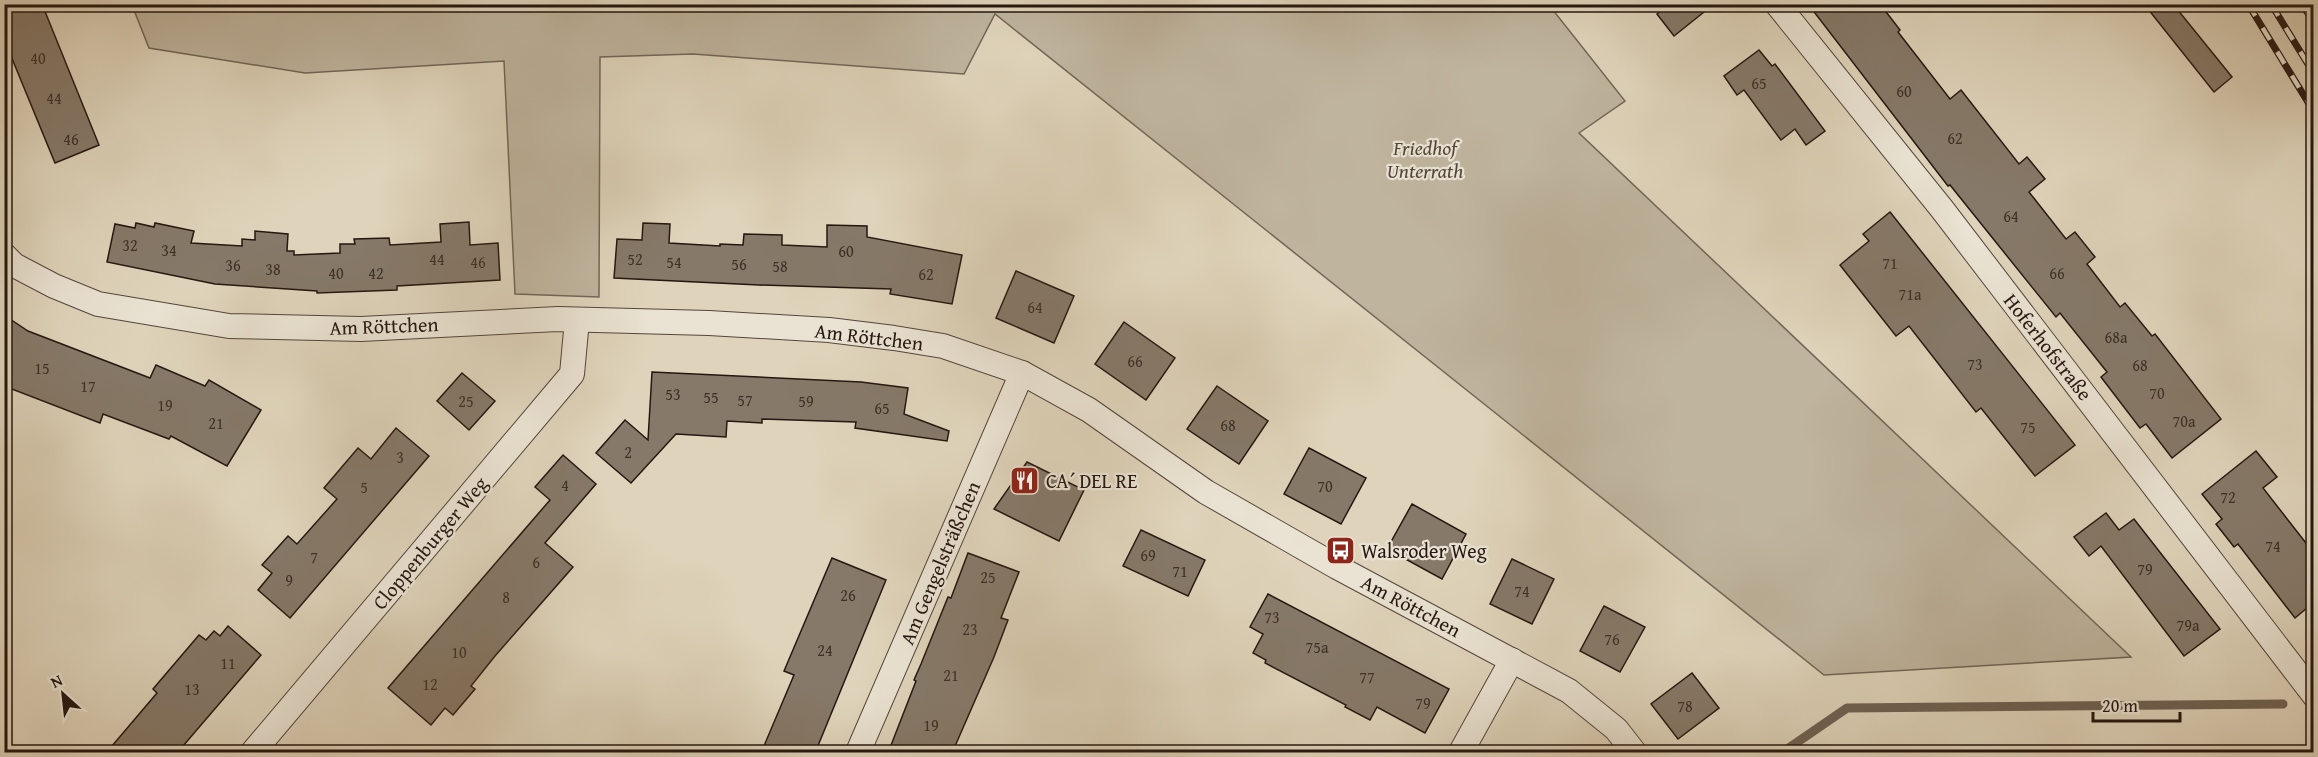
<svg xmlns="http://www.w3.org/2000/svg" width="2318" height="757" font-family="'Gentium Book Plus',serif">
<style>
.green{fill:#bfb49e;stroke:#726658;stroke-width:1.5}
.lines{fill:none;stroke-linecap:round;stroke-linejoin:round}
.stream{stroke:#6f6254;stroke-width:9}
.building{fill:#867969;stroke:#251711;stroke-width:1.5}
.street-casing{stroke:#54463c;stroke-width:26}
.street{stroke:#eae3d3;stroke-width:24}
.rail-casing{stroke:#251711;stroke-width:7}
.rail{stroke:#eae3d3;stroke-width:4.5;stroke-dasharray:14;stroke-linecap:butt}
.labels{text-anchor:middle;stroke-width:4.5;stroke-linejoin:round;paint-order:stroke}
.number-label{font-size:16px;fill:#3d3027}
.park-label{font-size:20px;font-style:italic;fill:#53463b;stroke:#eae3d3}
.street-label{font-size:20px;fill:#251711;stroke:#eae3d3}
.poi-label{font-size:20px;fill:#251711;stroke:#eae3d3;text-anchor:start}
</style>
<rect width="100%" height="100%" fill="#dfd4bb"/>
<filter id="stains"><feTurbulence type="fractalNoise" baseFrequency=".00333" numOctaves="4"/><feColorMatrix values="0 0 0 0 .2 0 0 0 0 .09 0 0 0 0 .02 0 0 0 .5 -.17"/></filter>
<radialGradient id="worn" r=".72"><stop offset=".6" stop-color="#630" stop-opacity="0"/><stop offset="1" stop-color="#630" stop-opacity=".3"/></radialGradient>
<!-- green -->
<path class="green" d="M 132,5 L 1549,5 L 1625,101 L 1579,133 L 2131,657 L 1824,675 L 995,14 L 964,74 L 693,54 L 600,57 L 599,297 L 515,294 L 504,61 L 305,73 L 149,48 Z"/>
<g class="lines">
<!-- stream -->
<path class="stream" d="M 1783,752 L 1847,708 L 2283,704"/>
</g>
<!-- building -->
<g class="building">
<path d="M 4,4 L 42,4 L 99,145 L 55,163 L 4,39 Z"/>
<path d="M 1669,4 L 1714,4 L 1674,36 L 1657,14 Z"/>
<path d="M 1808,4 L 1880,4 L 1900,30 L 1898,32 L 1950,99 L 1961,90 L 2019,164 L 2027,157 L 2045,179 L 2029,192 L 2066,239 L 2075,232 L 2095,257 L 2087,264 L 2120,307 L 2125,303 L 2152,336 L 2155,334 L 2221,419 L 2172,458 L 2146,424 L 2140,428 L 2101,377 L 2107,372 L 2060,313 L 2056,317 L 1950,185 L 1948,186 Z"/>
<path d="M 2144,4 L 2173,4 L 2232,77 L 2214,92 Z"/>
<path d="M 1759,50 L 1772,66 L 1775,64 L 1825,131 L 1806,145 L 1795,129 L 1781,140 L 1744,90 L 1737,95 L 1724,76 Z"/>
<path d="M 1890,212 L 2075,445 L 2035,476 L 1981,408 L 1976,412 L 1909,326 L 1896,336 L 1840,265 L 1869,241 L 1863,234 Z"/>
<path d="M 469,222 L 470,245 L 498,243 L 500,280 L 397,286 L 397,290 L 317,293 L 317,291 L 215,284 L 107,262 L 115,224 L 135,228 L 136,223 L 154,227 L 155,223 L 194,231 L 191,243 L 242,246 L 242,239 L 255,240 L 255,231 L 288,234 L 287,251 L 294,251 L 294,255 L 340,253 L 340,244 L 355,244 L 354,239 L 389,238 L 390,245 L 441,242 L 440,224 Z"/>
<path d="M 643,223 L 670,224 L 669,243 L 720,246 L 720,244 L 743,245 L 744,234 L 782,235 L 782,245 L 827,247 L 827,225 L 867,226 L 867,237 L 962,255 L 952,304 L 890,294 L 891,289 L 759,285 L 614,278 L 617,239 L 642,240 Z"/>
<path d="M 1016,271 L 1074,296 L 1054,343 L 996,318 Z"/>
<path d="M 4,315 L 28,331 L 150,378 L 156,365 L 205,386 L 209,380 L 261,410 L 227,466 L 171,436 L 169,439 L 103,414 L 100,423 L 4,386 Z"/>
<path d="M 1124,322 L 1175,358 L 1146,400 L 1095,364 Z"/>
<path d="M 652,372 L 861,382 L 908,388 L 904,414 L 949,431 L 947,441 L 855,428 L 856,422 L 762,419 L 762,423 L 727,421 L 726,437 L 676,434 L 631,483 L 596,453 L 625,420 L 648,440 Z"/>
<path d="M 462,373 L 495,401 L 469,430 L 437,401 Z"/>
<path d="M 1217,386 L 1268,421 L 1239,464 L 1187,429 Z"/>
<path d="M 396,428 L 429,456 L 290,618 L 258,590 L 272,573 L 262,565 L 288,536 L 297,544 L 337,499 L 324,488 L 358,448 L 371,459 Z"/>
<path d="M 1309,448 L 1366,478 L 1341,524 L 1284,494 Z"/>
<path d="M 2256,451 L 2277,477 L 2263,488 L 2313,552 L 2313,603 L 2295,618 L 2238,544 L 2234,547 L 2216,524 L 2222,519 L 2202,494 Z"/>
<path d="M 563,455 L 596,484 L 545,543 L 573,567 L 495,656 L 471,686 L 475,689 L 453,715 L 445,708 L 431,725 L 388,688 L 550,500 L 535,487 Z"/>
<path d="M 1027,462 L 1084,490 L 1059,541 L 994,509 Z"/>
<path d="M 1412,504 L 1466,534 L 1442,579 L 1387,549 Z"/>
<path d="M 2106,513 L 2119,530 L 2134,519 L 2220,629 L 2184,656 L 2101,546 L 2089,556 L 2074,537 Z"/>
<path d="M 1141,530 L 1205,560 L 1188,596 L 1123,566 Z"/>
<path d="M 968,553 L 1019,572 L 1001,618 L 1008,620 L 994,657 L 952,753 L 888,753 L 916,681 L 914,680 L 921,664 L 948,597 L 951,598 Z"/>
<path d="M 832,558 L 886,580 L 815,753 L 761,753 L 794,675 L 784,671 Z"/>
<path d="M 1512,559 L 1554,579 L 1532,624 L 1490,604 Z"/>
<path d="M 1268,594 L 1449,689 L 1425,733 L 1377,707 L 1370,720 L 1345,707 L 1346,705 L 1265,663 L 1266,660 L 1253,653 L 1263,634 L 1250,627 Z"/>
<path d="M 1604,606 L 1645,627 L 1620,672 L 1580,651 Z"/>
<path d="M 228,626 L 261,655 L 177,753 L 106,753 L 157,693 L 153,689 L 199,635 L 206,640 L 214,631 L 220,636 Z"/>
<path d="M 1692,673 L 1719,708 L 1678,739 L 1651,704 Z"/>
</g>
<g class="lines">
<defs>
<g id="street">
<path d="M 1777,4 L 1942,209 L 2314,695"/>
<path d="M 4,255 L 14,265 L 54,286 L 98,304 L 229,326 L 361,329 L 558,319 L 709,323 L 829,330 L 894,338 L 943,346 L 1022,373 L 1089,410 L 1206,492 L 1337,567 L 1569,691 L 1616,729 L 1634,752"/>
<path d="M 253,752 L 572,374 L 577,320"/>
<path d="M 858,752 L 1022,373"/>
<path d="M 1461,752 L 1512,660"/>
</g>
</defs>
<!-- street casing -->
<use href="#street" class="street-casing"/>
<!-- street -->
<use href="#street" class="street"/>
<defs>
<g id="rail">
<path d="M 2248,4 L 2314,112"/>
<path d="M 2271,4 L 2314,74"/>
<path d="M 2302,4 L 2314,23"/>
</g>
</defs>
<!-- rail casing -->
<use href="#rail" class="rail-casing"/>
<!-- rail -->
<use href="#rail" class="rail"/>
</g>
<!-- icons -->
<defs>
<symbol id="restaurant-square" viewBox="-11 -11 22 22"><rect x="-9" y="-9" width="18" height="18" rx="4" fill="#8f2418" stroke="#eae3d3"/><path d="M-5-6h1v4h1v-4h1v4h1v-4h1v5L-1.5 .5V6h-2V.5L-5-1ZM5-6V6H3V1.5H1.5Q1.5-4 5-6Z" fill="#fff"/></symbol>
<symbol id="bus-square" viewBox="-11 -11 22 22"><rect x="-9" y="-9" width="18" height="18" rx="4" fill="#8f2418" stroke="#eae3d3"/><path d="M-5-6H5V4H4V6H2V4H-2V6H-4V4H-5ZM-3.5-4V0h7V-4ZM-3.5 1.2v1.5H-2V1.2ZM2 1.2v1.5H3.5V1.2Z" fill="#fff"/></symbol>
</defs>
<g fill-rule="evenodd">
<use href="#restaurant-square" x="1008" y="464" width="33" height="33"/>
<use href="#bus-square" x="1324" y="534" width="33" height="33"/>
</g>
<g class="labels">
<!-- number labels -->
<g class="number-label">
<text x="38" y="64">40</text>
<text x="1759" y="89">65</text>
<text x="1904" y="97">60</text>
<text x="54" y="104">44</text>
<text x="1955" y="144">62</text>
<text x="71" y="145">46</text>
<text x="2011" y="222">64</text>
<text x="130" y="251">32</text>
<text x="169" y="256">34</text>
<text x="846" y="257">60</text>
<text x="437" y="265">44</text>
<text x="635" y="265">52</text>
<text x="478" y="268">46</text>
<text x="674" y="268">54</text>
<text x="1890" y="269">71</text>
<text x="739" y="270">56</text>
<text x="233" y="271">36</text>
<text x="780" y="272">58</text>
<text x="273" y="275">38</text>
<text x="336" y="279">40</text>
<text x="376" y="279">42</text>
<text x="2057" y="279">66</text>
<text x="926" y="280">62</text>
<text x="1910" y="300">71a</text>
<text x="1035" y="313">64</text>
<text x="2116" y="343">68a</text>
<text x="1135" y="367">66</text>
<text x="1975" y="370">73</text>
<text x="2140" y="371">68</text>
<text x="42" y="374">15</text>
<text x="88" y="392">17</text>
<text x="2157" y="399">70</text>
<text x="673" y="400">53</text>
<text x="711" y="403">55</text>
<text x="745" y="406">57</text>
<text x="466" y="407">25</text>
<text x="806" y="407">59</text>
<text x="165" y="411">19</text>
<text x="882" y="414">65</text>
<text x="2184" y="427">70a</text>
<text x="216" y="429">21</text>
<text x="1228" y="431">68</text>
<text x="2028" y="433">75</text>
<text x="628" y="458">2</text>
<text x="400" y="463">3</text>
<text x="565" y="491">4</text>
<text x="1325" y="492">70</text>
<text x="364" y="493">5</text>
<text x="2228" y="503">72</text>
<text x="2273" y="552">74</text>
<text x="1148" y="561">69</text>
<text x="314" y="563">7</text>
<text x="536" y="568">6</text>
<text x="2145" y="575">79</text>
<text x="1180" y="577">71</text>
<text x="988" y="583">25</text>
<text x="289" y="586">9</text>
<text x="1522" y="597">74</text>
<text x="848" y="601">26</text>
<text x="506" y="603">8</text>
<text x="1272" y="623">73</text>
<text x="2188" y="631">79a</text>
<text x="970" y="635">23</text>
<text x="1612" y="645">76</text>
<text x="1317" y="653">75a</text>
<text x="825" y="656">24</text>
<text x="459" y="658">10</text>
<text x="228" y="669">11</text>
<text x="951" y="681">21</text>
<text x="1367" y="683">77</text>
<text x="430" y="690">12</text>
<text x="192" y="695">13</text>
<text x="1423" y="709">79</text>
<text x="1685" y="712">78</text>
<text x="931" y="731">19</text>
</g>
<!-- park labels -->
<g class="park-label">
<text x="1425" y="155">Friedhof<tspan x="1425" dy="23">Unterrath</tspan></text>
</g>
<!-- street labels -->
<g class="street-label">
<text transform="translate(384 326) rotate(-2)" y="7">Am Röttchen</text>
<text transform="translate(869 337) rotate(7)" y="7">Am Röttchen</text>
<text transform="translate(2048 347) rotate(52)" y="7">Hoferhofstraße</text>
<text transform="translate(430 543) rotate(-50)" y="7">Cloppenburger Weg</text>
<text transform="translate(940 563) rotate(-67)" y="7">Am Gengelsträßchen</text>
<text transform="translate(1411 606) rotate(28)" y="7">Am Röttchen</text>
</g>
<!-- poi labels -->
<g class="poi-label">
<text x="1046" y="488">CA´ DEL RE</text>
<text x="1361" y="558">Walsroder Weg</text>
</g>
</g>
<!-- margin -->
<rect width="2318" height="757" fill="none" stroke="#dfd4bb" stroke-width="24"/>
<rect x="6" y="6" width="2306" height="745" fill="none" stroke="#251711" stroke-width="3"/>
<rect x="12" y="12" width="2294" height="733" fill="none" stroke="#251711" stroke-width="1.5"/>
<!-- north arrow -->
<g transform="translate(63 694) rotate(333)" stroke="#eae3d3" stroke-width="4.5" paint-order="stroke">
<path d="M0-4.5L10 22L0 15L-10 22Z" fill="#251711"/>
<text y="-9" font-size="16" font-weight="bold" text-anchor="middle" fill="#251711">N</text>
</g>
<!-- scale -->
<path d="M2093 712v9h87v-9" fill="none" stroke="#251711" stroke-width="3"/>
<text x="2102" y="712" font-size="18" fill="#251711" stroke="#eae3d3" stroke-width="4.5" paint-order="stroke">20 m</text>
<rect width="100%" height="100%" filter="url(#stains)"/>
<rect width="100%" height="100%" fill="url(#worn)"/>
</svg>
